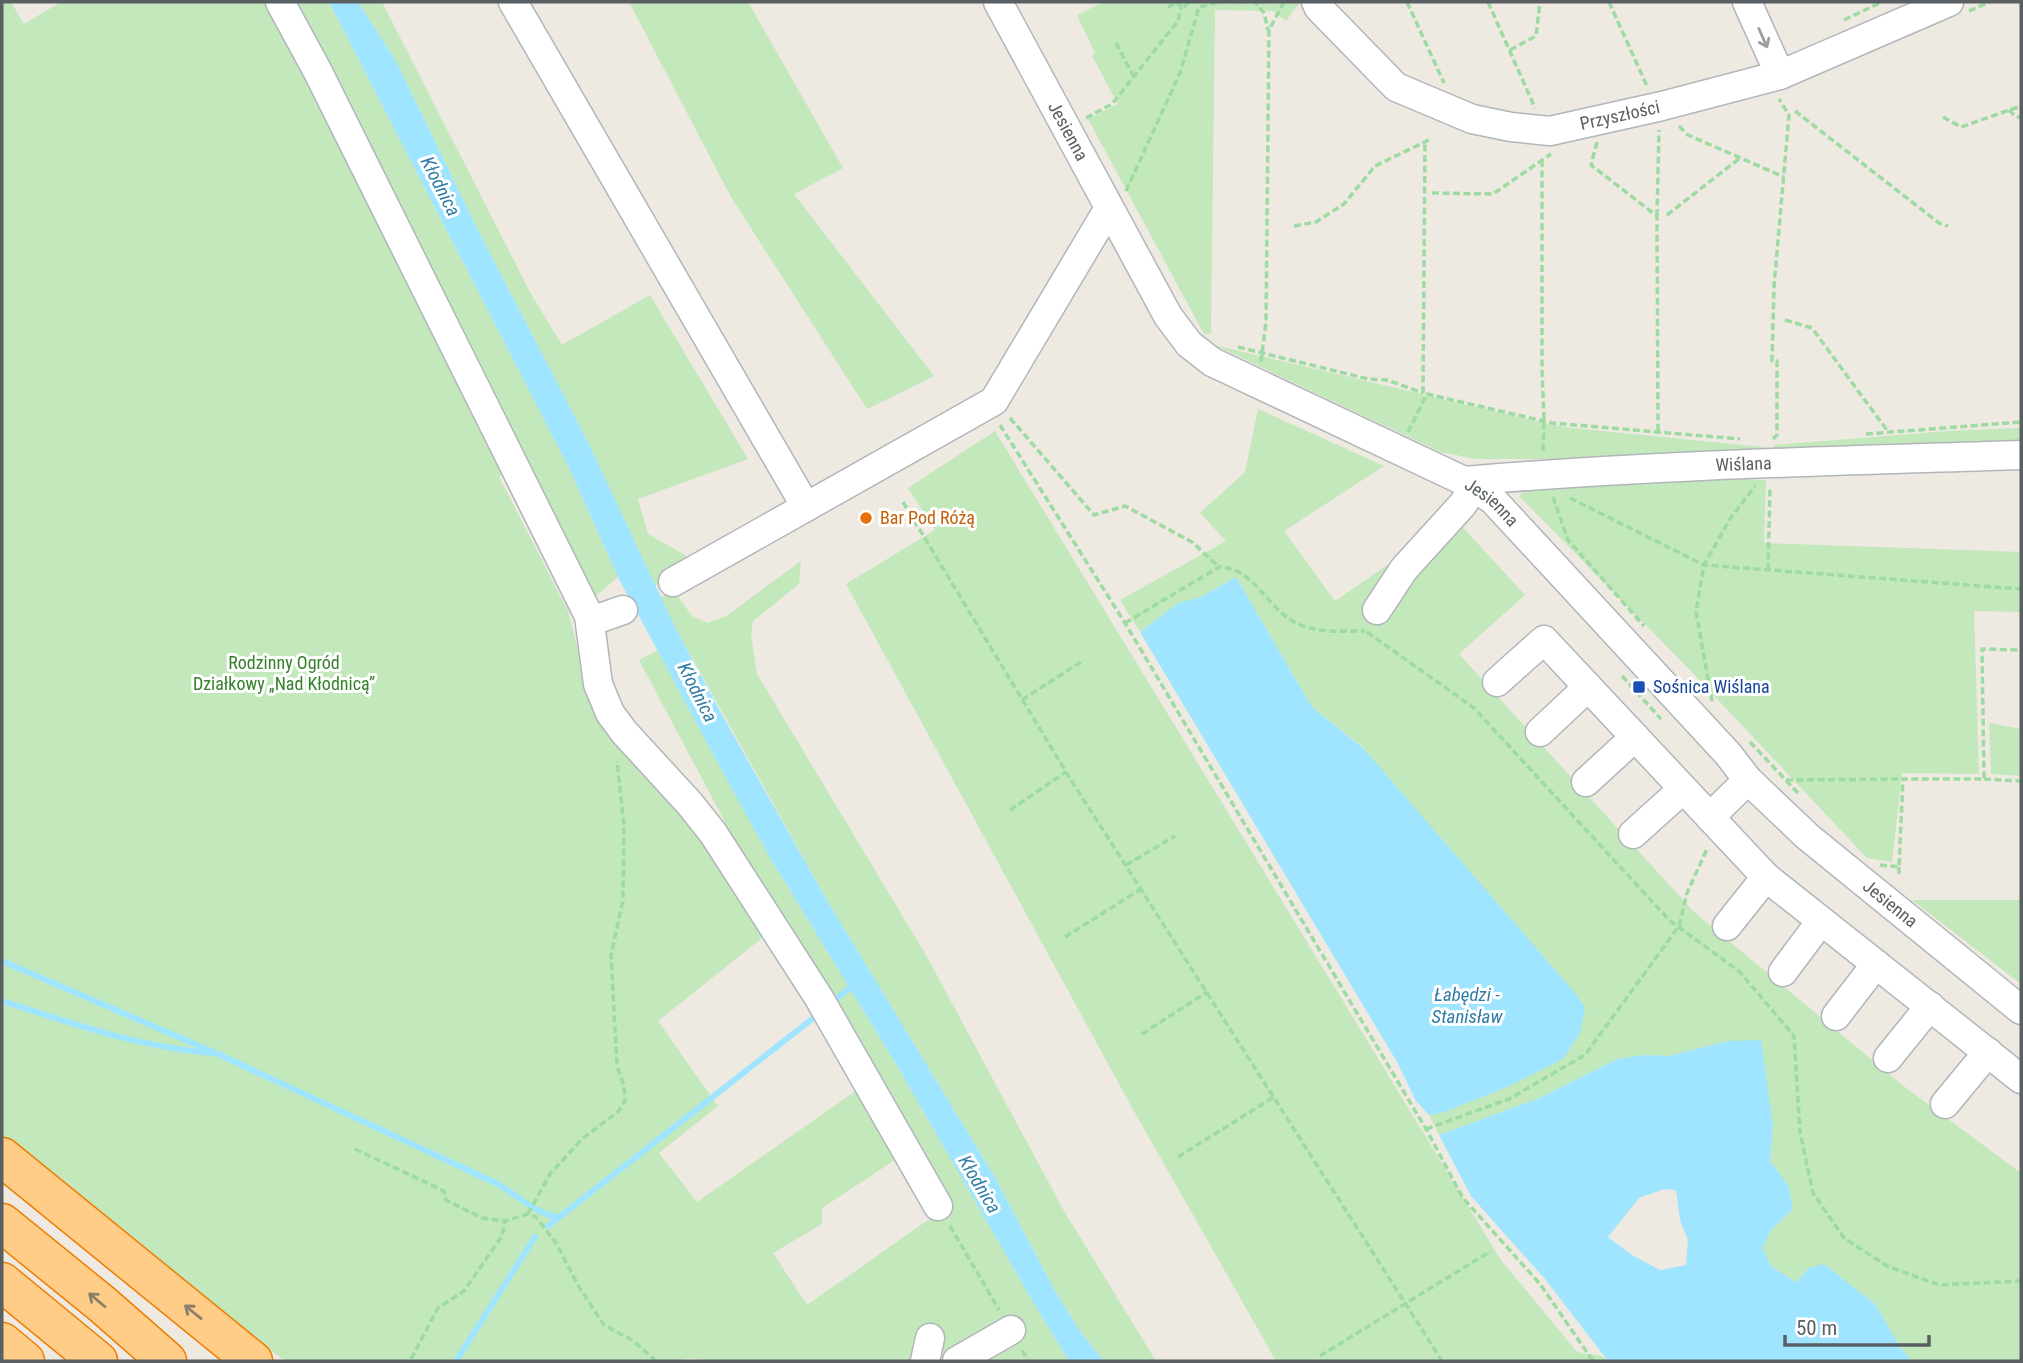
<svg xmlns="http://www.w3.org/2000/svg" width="2023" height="1363" font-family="'Roboto Condensed',sans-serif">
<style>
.green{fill:#c2e8bb}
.water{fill:#a0e5ff;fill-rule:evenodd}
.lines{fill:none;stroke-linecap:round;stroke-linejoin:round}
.stream{stroke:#a0e5ff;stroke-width:6}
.minor-casing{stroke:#b2b6ba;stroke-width:31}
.highway-casing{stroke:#ef7d00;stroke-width:41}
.path{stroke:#9ddba3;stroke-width:3.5;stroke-dasharray:7 3.5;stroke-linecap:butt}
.minor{stroke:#fff;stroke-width:28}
.highway{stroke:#ffcd87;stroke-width:38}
.oneway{stroke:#9b9fa1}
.oneway2{stroke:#8b806e}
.food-dot{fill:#e8710a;stroke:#fff;stroke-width:2.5}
.transit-dot{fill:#1a4fb4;stroke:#fff;stroke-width:2.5}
.labels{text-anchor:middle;stroke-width:6;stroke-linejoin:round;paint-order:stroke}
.street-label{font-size:18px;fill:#595f63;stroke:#fff}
.food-label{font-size:18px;fill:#c56008;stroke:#fff;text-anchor:start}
.park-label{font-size:18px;fill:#36812c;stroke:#fff}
.transit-label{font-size:18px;fill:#164399;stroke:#fff;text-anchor:start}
.water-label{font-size:19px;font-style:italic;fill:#307da7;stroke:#fff}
</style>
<rect width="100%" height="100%" fill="#eee9e1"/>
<!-- green -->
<g class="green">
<path d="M 2,2 L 11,2 L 24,24 L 61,2 L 273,2 L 509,468 L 499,477 L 568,611 L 585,677 L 704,836 L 766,935 L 658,1021 L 718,1106 L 659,1153 L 697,1202 L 860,1088 L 901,1156 L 822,1208 L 822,1224 L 773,1253 L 807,1305 L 948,1206 L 747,871 L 724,820 L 639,660 L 659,650 L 772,861 L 896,1064 L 1033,1302 L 1069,1361 L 714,1361 L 689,1358 L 675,1361 L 287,1361 L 270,1351 L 2,1136 Z"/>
<path d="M 286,2 L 329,2 L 569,468 L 618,577 L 591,600 Z"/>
<path d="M 358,2 L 382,2 L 531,294 L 562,345 L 650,295 L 748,459 L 638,499 L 648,534 L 685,555 L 690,564 L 655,585 L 589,444 L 479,232 L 396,61 Z"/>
<path d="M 629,2 L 748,2 L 843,168 L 794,194 L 934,376 L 867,409 L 731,197 Z"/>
<path d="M 1104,2 L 1300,2 L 1286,21 L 1273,11 L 1215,10 L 1211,334 L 1204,334 L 1088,119 L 1118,104 L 1092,56 L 1095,53 L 1077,15 Z"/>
<path d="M 1214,345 L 1540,422 L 1563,427 L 1763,447 L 1763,457 L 1549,463 L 1548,459 L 1476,459 L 1441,452 Z"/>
<path d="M 1258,409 L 1384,466 L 1284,531 L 1335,601 L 1389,564 L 1445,508 L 1525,595 L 1459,654 L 1693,911 L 1902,1085 L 2021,1173 L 2021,1361 L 1912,1361 L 1900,1347 L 1876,1305 L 1809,1268 L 1796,1282 L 1772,1267 L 1761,1248 L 1771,1230 L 1793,1209 L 1788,1185 L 1770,1161 L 1773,1126 L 1728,1041 L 1669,1056 L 1644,1055 L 1617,1059 L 1537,1099 L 1439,1135 L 1429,1115 L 1445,1112 L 1507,1087 L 1364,748 L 1312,707 L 1236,577 L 1201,597 L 1178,603 L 1140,632 L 1120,600 L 1226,541 L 1200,513 L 1245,472 Z"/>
<path d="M 2021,428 L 2021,448 L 1775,456 L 1774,445 L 1947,431 Z"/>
<path d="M 995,431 L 1501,1260 L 1577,1352 L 1602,1356 L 1608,1361 L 1276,1361 L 1130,1104 L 846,584 L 935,530 L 908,488 Z"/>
<path d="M 1723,478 L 1766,480 L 1764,543 L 2021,552 L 2021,612 L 1974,611 L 1979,774 L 1902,773 L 1892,862 L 1867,858 L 1690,670 L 1519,496 L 1535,482 Z"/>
<path d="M 801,561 L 799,584 L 753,621 L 751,635 L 757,674 L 926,955 L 1064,1211 L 1156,1361 L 1104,1361 L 1080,1331 L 1055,1291 L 996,1179 L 828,902 L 676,629 L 660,597 L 674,591 L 692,616 L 708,623 L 726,616 Z"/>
<path d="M 1989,723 L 2021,729 L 2021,776 L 1991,774 Z"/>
<path d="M 1912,900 L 2021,900 L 2021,984 Z"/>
</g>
<!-- water -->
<g class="water">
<path d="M 329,2 L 358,2 L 396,61 L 479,232 L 589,444 L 676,629 L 721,713 L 828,902 L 996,1179 L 1055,1291 L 1080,1331 L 1104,1361 L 1069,1361 L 1033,1302 L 896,1064 L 772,861 L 727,780 L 618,577 L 569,468 Z"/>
<path d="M 1236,577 L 1312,707 L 1363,748 L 1575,993 L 1585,1008 L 1580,1033 L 1563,1059 L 1507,1087 L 1445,1112 L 1429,1115 L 1416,1101 L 1397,1062 L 1140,632 L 1178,603 L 1201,597 Z"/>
<path d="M 1761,1040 L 1773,1126 L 1770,1161 L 1788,1185 L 1793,1209 L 1771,1230 L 1762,1248 L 1772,1267 L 1796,1282 L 1809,1268 L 1824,1264 L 1876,1305 L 1900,1347 L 1912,1361 L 1608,1361 L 1545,1279 L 1471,1196 L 1439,1135 L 1537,1099 L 1617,1059 L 1644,1055 L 1669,1056 L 1728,1041 ZM 1664,1189 L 1676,1190 L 1680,1220 L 1688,1240 L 1686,1265 L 1660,1270 L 1632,1255 L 1608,1237 L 1639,1198 Z"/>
</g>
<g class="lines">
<!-- stream -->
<g class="stream">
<path d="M 2,961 L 218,1054 L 498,1184 C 515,1194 541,1217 559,1217"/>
<path d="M 2,1001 C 70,1023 142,1048 214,1053"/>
<path d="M 833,1002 L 853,985"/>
<path d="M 548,1226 L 816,1016"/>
<path d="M 456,1361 L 535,1237"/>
</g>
<defs>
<g id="minor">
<path d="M 280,2 L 317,70 L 589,616 L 598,684 L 610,713 L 624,732 L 690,804 L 713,833 L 819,998 L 938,1206"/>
<path d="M 513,2 L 806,507"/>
<path id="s1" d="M 998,2 L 1168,316 L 1189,344 L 1212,362 L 1464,481 L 1493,500 L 1728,754 L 1748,780 L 1808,837 L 2021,1010"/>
<path id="s2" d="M 1316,2 L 1319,8 L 1396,87 L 1472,119 L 1511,127 L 1550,131 L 1662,106 L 1780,75 L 1949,2"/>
<path d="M 1747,2 L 1780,75"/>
<path id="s3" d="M 1464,481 C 1649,465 1836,461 2021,455"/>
<path d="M 673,582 L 994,401 L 1109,208"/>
<path d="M 1377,610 L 1404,569 L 1463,504 L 1474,487"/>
<path d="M 589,616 L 600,618 L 623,610"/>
<path d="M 1497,682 L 1544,640 L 1766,877 L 2021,1079"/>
<path d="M 1540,732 L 1588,687"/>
<path d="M 1586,782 L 1635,737"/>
<path d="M 1710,817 L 1748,780"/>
<path d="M 1633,834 L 1683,789"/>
<path d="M 1727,926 L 1766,877"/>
<path d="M 1783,972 L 1821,921"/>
<path d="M 1836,1016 L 1876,964"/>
<path d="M 1888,1058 L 1930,1006"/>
<path d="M 1945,1104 L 1988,1052"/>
<path d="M 925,1361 L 930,1338"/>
<path d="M 957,1361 L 1011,1330"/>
</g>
<g id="highway">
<path d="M 2,1157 L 253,1361"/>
<path d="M 2,1223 L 102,1304 L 167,1361"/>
<path d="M 2,1282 L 98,1361"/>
<path d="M 2,1342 L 25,1361"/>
</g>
</defs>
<!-- minor casing -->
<use href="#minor" class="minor-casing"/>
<!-- highway casing -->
<use href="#highway" class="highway-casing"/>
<!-- path -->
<g class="path">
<path d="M 1176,2 L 1183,8 L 1189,2"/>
<path d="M 1407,2 L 1444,83"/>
<path d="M 1488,2 L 1535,108"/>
<path d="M 1609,2 L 1647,86"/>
<path d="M 1168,7 L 1176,3"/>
<path d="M 1969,11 L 1990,2"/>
<path d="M 1844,20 L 1882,2"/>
<path d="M 1116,43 L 1134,77"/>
<path d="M 1510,50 L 1536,36 L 1540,2"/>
<path d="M 2009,110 L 2016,117 L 2021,117"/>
<path d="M 1795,111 L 1939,223 L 1948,226"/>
<path d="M 1943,117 L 1961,127 L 2021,106"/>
<path d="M 1086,118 L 1112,104 L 1178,21 L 1181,7"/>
<path d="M 1679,126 L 1688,135 L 1784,177"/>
<path d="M 1597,142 L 1591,165 L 1657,216 L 1658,432"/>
<path d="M 1542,160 L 1542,369 L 1544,421 L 1543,452"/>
<path d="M 1126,191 L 1180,73 L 1199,7 L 1219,2 L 1255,2 L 1264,13 L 1268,30"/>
<path d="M 1432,193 L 1493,194 L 1551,154"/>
<path d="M 1667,215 L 1740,158"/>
<path d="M 1657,216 L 1659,130"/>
<path d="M 1294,226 L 1316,222 L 1344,204 L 1375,166 L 1431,139"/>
<path d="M 1785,320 L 1812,328 L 1889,433"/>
<path d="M 1238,347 L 1368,379 L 1387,380 L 1423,393"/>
<path d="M 1261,362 L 1266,322 L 1269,30 L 1284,2"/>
<path d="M 1423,393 L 1425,141"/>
<path d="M 1010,418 L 1094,515 L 1125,506 L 1192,542 L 1219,567"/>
<path d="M 1000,425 L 1125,623 L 1426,1129 L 1463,1198 L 1540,1284 L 1593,1361"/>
<path d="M 1408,432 L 1427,394 L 1552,423 L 1740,439"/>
<path d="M 1866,434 L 2021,422"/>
<path d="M 1773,439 L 1777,435 L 1777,361 L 1772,361 L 1774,286 L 1789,115 L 1779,99"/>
<path d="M 1553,497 L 1568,540 L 1644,626"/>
<path d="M 1570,498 L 1704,565 L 2021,589"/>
<path d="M 903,502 L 1066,772 L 1442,1361"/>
<path d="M 1768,570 L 1770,487"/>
<path d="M 1125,623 L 1219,567 C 1252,567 1265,604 1291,620 C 1312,634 1341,631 1365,631"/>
<path d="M 1367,632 L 1474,708 L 1669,920 L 1740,972 L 1794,1036 L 1800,1132 L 1813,1193 L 1844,1238 L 1887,1266 L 1939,1285 L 2021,1281"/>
<path d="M 1622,676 L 1661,719"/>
<path d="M 1022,700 L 1084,660"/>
<path d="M 1712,701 L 1696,612 L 1704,565 L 1730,519 L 1755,486"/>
<path d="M 1750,742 L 1798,793"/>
<path d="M 1984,779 L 2021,781"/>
<path d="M 1786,780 L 1903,779"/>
<path d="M 1010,810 L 1066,772"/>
<path d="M 1126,865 L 1175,836"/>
<path d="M 1880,865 L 1899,867 L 1903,779 L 1984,779 L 1982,649 L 2021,650"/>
<path d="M 1899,867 L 1899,876"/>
<path d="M 1065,937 L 1141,889"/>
<path d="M 1142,1034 L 1207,992"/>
<path d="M 1426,1129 L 1509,1099 L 1585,1055 L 1679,926 L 1687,893 L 1707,849"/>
<path d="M 355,1149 L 444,1191 L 446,1200 L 482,1218 L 505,1221 L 528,1214 L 536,1217 L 556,1243 L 579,1287 L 604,1325 L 632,1340 L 656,1361"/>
<path d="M 1178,1157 L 1274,1097"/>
<path d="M 528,1214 L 550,1174 L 583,1138 L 618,1112 L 625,1101 L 624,1086 L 617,1066 L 611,955 L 623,900 L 624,825 L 617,761"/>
<path d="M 950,1226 L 999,1310"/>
<path d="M 1022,1350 L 1028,1361"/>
<path d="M 1320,1356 L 1491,1251"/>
<path d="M 411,1359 L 438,1308 L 464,1291 L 502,1236 L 505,1221"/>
</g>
<!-- minor -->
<use href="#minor" class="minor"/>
<!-- highway -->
<use href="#highway" class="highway"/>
</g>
<!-- one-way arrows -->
<defs><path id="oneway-shaft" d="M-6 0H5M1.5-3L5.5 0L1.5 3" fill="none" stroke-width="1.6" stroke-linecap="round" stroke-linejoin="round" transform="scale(1.75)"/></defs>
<use class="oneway" href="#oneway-shaft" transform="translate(1763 38) rotate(66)"/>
<g class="oneway2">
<use href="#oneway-shaft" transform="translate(97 1300) rotate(-140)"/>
<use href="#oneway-shaft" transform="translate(193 1312) rotate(-141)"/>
</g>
<!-- markers -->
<circle class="food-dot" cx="866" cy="518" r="7"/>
<rect class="transit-dot" x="1632" y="680" width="14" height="14" rx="3.5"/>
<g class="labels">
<!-- street labels -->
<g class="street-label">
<text dy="6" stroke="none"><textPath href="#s2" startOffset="350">Przyszłości</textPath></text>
<text dy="6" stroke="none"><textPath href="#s1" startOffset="147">Jesienna</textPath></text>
<text dy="6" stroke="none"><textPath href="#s3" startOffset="280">Wiślana</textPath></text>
<text dy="6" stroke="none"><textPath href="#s1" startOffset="735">Jesienna</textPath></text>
<text dy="6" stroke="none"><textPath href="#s1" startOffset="1302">Jesienna</textPath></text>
</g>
<!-- food labels -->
<g class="food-label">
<text x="880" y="524">Bar Pod Różą</text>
</g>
<!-- park labels -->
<g class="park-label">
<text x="284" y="669">Rodzinny Ogród<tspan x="284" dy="21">Działkowy „Nad Kłodnicą”</tspan></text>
</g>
<!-- transit labels -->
<g class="transit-label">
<text x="1653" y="693">Sośnica Wiślana</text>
</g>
<!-- water labels -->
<g class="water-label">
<text transform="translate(441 186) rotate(63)" y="7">Kłodnica</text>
<text transform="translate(698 692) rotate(63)" y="7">Kłodnica</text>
<text x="1467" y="1001">Łabędzi -<tspan x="1467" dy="22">Stanisław</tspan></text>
<text transform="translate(980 1184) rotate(59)" y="7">Kłodnica</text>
</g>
</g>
<!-- border -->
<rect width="2023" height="1363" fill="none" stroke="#595f63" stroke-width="7"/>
<!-- scale -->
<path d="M1785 1335v10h144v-10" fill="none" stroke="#595f63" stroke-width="3.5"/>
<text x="1796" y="1335" font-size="21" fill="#595f63" stroke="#ffffff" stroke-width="5" paint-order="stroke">50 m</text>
</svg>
